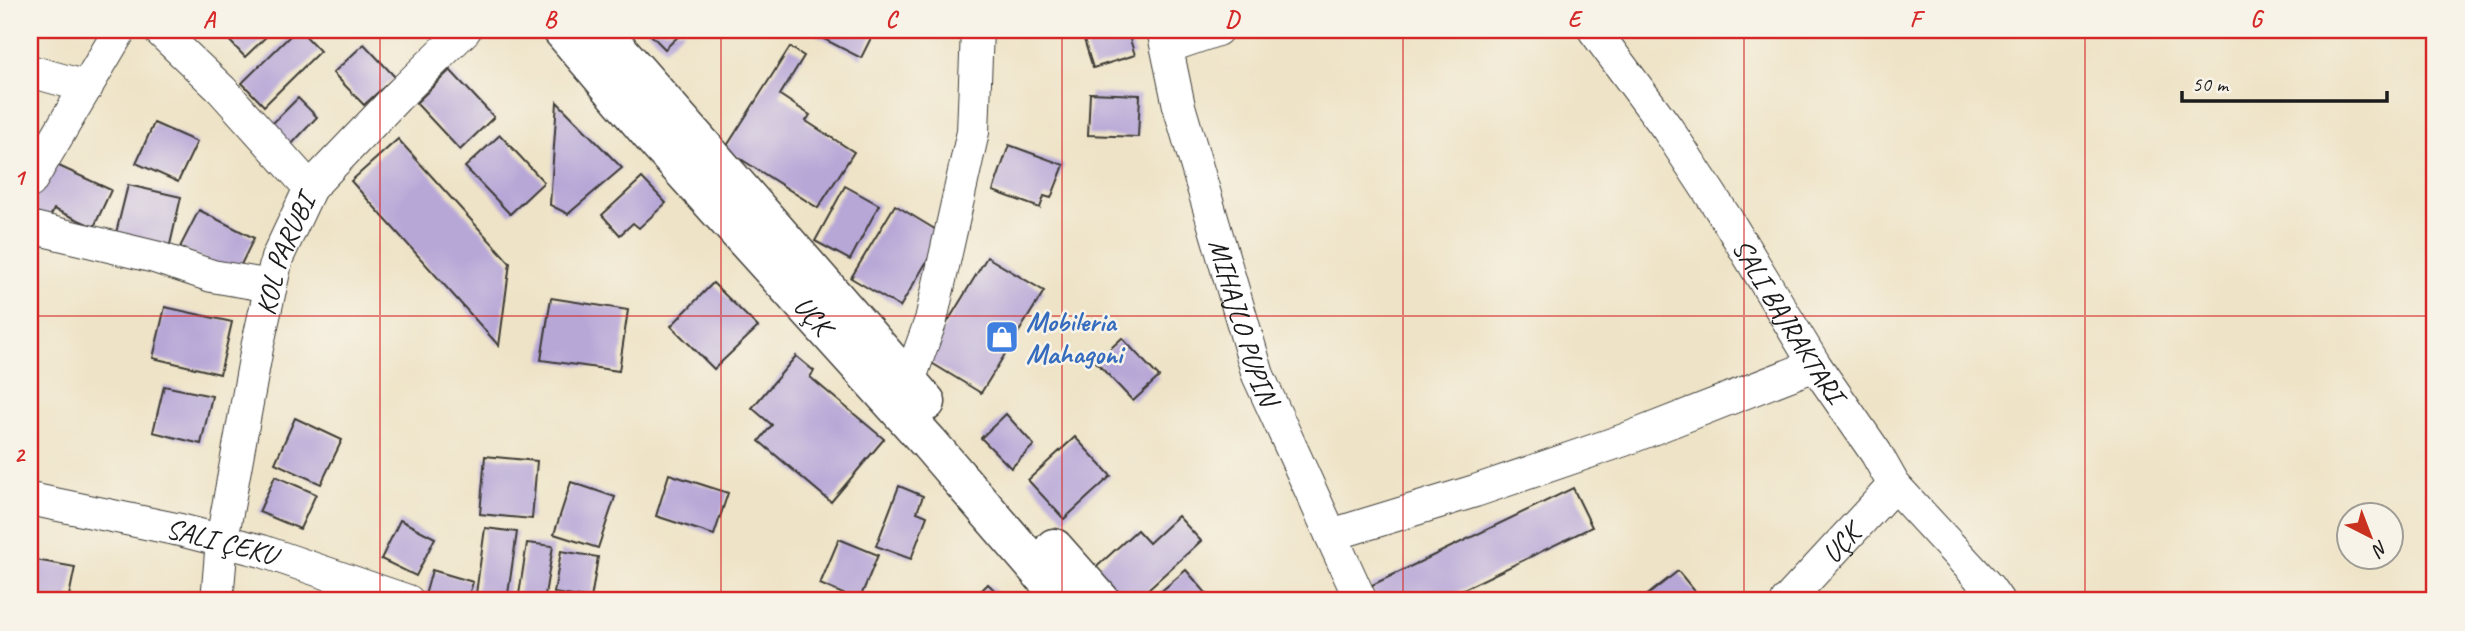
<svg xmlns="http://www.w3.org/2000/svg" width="2465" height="631" font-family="Caveat,sans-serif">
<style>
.building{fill:#b7a7d7}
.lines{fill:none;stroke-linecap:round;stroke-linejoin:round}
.minor-casing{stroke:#3c3a36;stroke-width:34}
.secondary-casing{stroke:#3c3a36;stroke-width:41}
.minor{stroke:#fff;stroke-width:32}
.secondary{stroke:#fff;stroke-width:38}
.grid{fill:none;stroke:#d62828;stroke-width:2;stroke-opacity:0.55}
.labels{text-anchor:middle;stroke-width:5;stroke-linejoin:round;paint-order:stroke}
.street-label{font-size:28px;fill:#1c1c1c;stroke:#f7f3e8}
.shop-label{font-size:28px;font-weight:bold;fill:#366cbe;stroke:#f7f3e8;text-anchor:start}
.neatline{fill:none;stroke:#d62828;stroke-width:2.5}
.grid-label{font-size:23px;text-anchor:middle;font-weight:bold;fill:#d62828}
</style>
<rect width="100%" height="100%" fill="#f7f3e8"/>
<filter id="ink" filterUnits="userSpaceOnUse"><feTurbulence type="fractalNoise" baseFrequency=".0143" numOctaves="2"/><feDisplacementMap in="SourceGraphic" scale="14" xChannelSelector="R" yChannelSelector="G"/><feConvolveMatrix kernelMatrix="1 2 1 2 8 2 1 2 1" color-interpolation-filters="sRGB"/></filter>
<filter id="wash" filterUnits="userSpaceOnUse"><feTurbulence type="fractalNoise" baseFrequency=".00686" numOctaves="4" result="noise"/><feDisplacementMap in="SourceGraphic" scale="28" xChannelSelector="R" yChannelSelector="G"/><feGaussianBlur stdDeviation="1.57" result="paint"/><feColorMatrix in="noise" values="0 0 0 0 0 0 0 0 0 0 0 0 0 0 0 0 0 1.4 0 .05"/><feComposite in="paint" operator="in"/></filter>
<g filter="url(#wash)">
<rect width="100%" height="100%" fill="#eee3c6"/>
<g id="blocks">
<!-- building -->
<g class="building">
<path d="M 232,30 L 273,30 L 245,57 L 225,36 Z"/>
<path d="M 296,30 L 300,30 L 320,51 L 264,106 L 242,83 Z"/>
<path d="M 646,30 L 685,30 L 665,49 Z"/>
<path d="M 818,30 L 875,30 L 861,58 L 816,35 Z"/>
<path d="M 1081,30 L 1127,30 L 1135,55 L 1093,68 Z"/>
<path d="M 364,44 L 395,77 L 364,105 L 333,73 Z"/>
<path d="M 790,47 L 804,56 L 780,95 L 810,115 L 806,121 L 854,152 L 818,208 L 725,149 Z"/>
<path d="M 450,70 L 494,117 L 460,150 L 416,103 Z"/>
<path d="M 1090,93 L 1140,95 L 1138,137 L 1088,135 Z"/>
<path d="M 298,98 L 317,117 L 289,147 L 269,127 Z"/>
<path d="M 557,102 L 622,168 L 568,214 L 550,205 Z"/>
<path d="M 154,123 L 197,142 L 178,182 L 136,163 Z"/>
<path d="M 500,135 L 544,182 L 510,214 L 465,167 Z"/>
<path d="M 398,139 L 510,263 L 499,346 L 351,181 Z"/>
<path d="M 1009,145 L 1064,165 L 1051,198 L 1044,196 L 1040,208 L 993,191 Z"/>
<path d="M 48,161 L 111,190 L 94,227 L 54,209 L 45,227 L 30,219 L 30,199 Z"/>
<path d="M 642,178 L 666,203 L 639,228 L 633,223 L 620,235 L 602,215 Z"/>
<path d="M 128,185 L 181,197 L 169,249 L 115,237 Z"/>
<path d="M 845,186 L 879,205 L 850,260 L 815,241 Z"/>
<path d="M 895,205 L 943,234 L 900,307 L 851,278 Z"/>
<path d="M 199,210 L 254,238 L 236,275 L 180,247 Z"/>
<path d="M 987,257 L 1044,291 L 981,393 L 925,359 Z"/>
<path d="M 713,283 L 758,327 L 714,369 L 671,326 Z"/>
<path d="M 551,298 L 628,310 L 619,371 L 541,360 Z"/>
<path d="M 165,307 L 232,322 L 220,374 L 153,358 Z"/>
<path d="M 1122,338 L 1159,377 L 1133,401 L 1096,362 Z"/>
<path d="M 796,356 L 814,371 L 810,377 L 884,439 L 831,502 L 759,441 L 772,425 L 752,408 Z"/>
<path d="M 164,386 L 212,396 L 201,444 L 153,432 Z"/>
<path d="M 1006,414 L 1034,445 L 1011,468 L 981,438 Z"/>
<path d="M 295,418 L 342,440 L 321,484 L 275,463 Z"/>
<path d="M 1075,437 L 1111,476 L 1064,519 L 1028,480 Z"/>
<path d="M 485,456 L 537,461 L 532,519 L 480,514 Z"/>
<path d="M 669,474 L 728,493 L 714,535 L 656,516 Z"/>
<path d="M 275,476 L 316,494 L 300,529 L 259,512 Z"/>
<path d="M 571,482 L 615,497 L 598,548 L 554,534 Z"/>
<path d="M 899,486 L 923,496 L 917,512 L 927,516 L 911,559 L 876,546 Z"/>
<path d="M 1573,488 L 1592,527 L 1439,601 L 1378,601 L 1370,586 Z"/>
<path d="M 1178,516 L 1201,541 L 1135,601 L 1118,601 L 1091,572 L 1137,530 L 1149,543 Z"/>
<path d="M 400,520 L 435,538 L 416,576 L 381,559 Z"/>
<path d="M 485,528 L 517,532 L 507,601 L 475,601 Z"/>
<path d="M 839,539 L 878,555 L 859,601 L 820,584 Z"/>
<path d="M 527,543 L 553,546 L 544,601 L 518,601 Z"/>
<path d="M 561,551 L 598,557 L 591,599 L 554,593 Z"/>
<path d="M 30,559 L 75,567 L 68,601 L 30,601 Z"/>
<path d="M 432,570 L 473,582 L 467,601 L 432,601 L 424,599 Z"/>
<path d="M 1186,570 L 1213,601 L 1150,601 Z"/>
<path d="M 1678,571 L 1703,601 L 1640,601 Z"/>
<path d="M 988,584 L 1006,601 L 971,601 Z"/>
</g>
</g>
</g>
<g filter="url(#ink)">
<use href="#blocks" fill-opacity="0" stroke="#3c3a36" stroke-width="2"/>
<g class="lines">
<defs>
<g id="minor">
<path d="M 159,30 L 222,90 L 310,188"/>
<path id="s1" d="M 1163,30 L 1179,106 L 1258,375 L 1361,601"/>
<path id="s2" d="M 1594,30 L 1667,128 L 1728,221 L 1815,365 L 1876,453 L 1894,485 L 1989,588 L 1998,601"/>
<path d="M 1167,47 L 1217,30"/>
<path d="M 30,71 L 87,87"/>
<path d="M 30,182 L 120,30"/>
<path d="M 30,227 L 155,257 L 212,276 L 271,286"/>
<path d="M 901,403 L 931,320 L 973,132 L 977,30"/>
<path id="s3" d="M 30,499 L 180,530 L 262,551 L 408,601"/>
<path d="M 1331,535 L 1475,491 L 1624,440 L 1815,365"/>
<path id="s4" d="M 217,601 L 222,540 L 257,348 L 277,258 L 310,188 L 397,97 L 465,30"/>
<path id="s5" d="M 1787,601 L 1894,485"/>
</g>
<g id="secondary">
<path id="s6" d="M 562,30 L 657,142 L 929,443 L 1065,601"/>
<path d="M 601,30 L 926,402"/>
<path d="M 1054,548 L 1101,601"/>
</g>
</defs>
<!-- minor casing -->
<use href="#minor" class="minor-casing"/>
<!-- secondary casing -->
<use href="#secondary" class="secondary-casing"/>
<!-- minor -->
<use href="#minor" class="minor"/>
<!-- secondary -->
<use href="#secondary" class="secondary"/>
</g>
</g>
<!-- grid -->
<path class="grid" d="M 380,30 L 380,601M 721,30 L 721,601M 1062,30 L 1062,601M 1403,30 L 1403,601M 1744,30 L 1744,601M 2085,30 L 2085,601M 30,316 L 2435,316"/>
<!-- icons -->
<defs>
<symbol id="shop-square" viewBox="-11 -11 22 22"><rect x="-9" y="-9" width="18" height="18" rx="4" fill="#3f7fe0" stroke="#f7f3e8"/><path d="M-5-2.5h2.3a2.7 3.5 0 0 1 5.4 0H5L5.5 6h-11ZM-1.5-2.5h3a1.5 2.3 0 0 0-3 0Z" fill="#fff"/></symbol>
</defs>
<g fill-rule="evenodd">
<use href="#shop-square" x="983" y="318" width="38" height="38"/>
</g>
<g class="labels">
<!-- street labels -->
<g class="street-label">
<text dy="10" stroke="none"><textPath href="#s4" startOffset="354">KOL PARUBI</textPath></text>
<text dy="10" stroke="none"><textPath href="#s6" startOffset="380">UÇK</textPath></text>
<text dy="10" stroke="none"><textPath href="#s2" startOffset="350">SALI BAJRAKTARI</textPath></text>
<text dy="10" stroke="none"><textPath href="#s1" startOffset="303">MIHAJLO PUPIN</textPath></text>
<text dy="10" stroke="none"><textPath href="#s3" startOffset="196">SALI ÇEKU</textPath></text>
<text dy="10" stroke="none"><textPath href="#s5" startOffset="79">UÇK</textPath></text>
</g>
<!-- shop labels -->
<g class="shop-label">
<text x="1026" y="331">Mobileria<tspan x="1026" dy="32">Mahagoni</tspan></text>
</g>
</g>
<!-- margin -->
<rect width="2465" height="631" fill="none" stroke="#f7f3e8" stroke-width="77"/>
<!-- north arrow -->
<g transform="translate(2370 536) rotate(138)"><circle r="33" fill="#f7f3e8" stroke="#9f9d96" stroke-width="2"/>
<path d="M0-5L12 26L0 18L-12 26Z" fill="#c8321e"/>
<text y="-10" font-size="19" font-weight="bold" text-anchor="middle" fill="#1c1c1c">N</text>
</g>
<!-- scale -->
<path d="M2182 91v10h205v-10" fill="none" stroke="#1c1c1c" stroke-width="3.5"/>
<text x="2192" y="91" font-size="21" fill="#1c1c1c" stroke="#f7f3e8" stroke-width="5" paint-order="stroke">50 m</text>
<rect x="38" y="38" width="2388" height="554" class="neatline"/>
<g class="grid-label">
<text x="209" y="27">A</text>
<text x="550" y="27">B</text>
<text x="891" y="27">C</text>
<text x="1232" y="27">D</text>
<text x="1574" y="27">E</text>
<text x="1915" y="27">F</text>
<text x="2256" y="27">G</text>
<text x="19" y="185">1</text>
<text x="19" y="462">2</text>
</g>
</svg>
